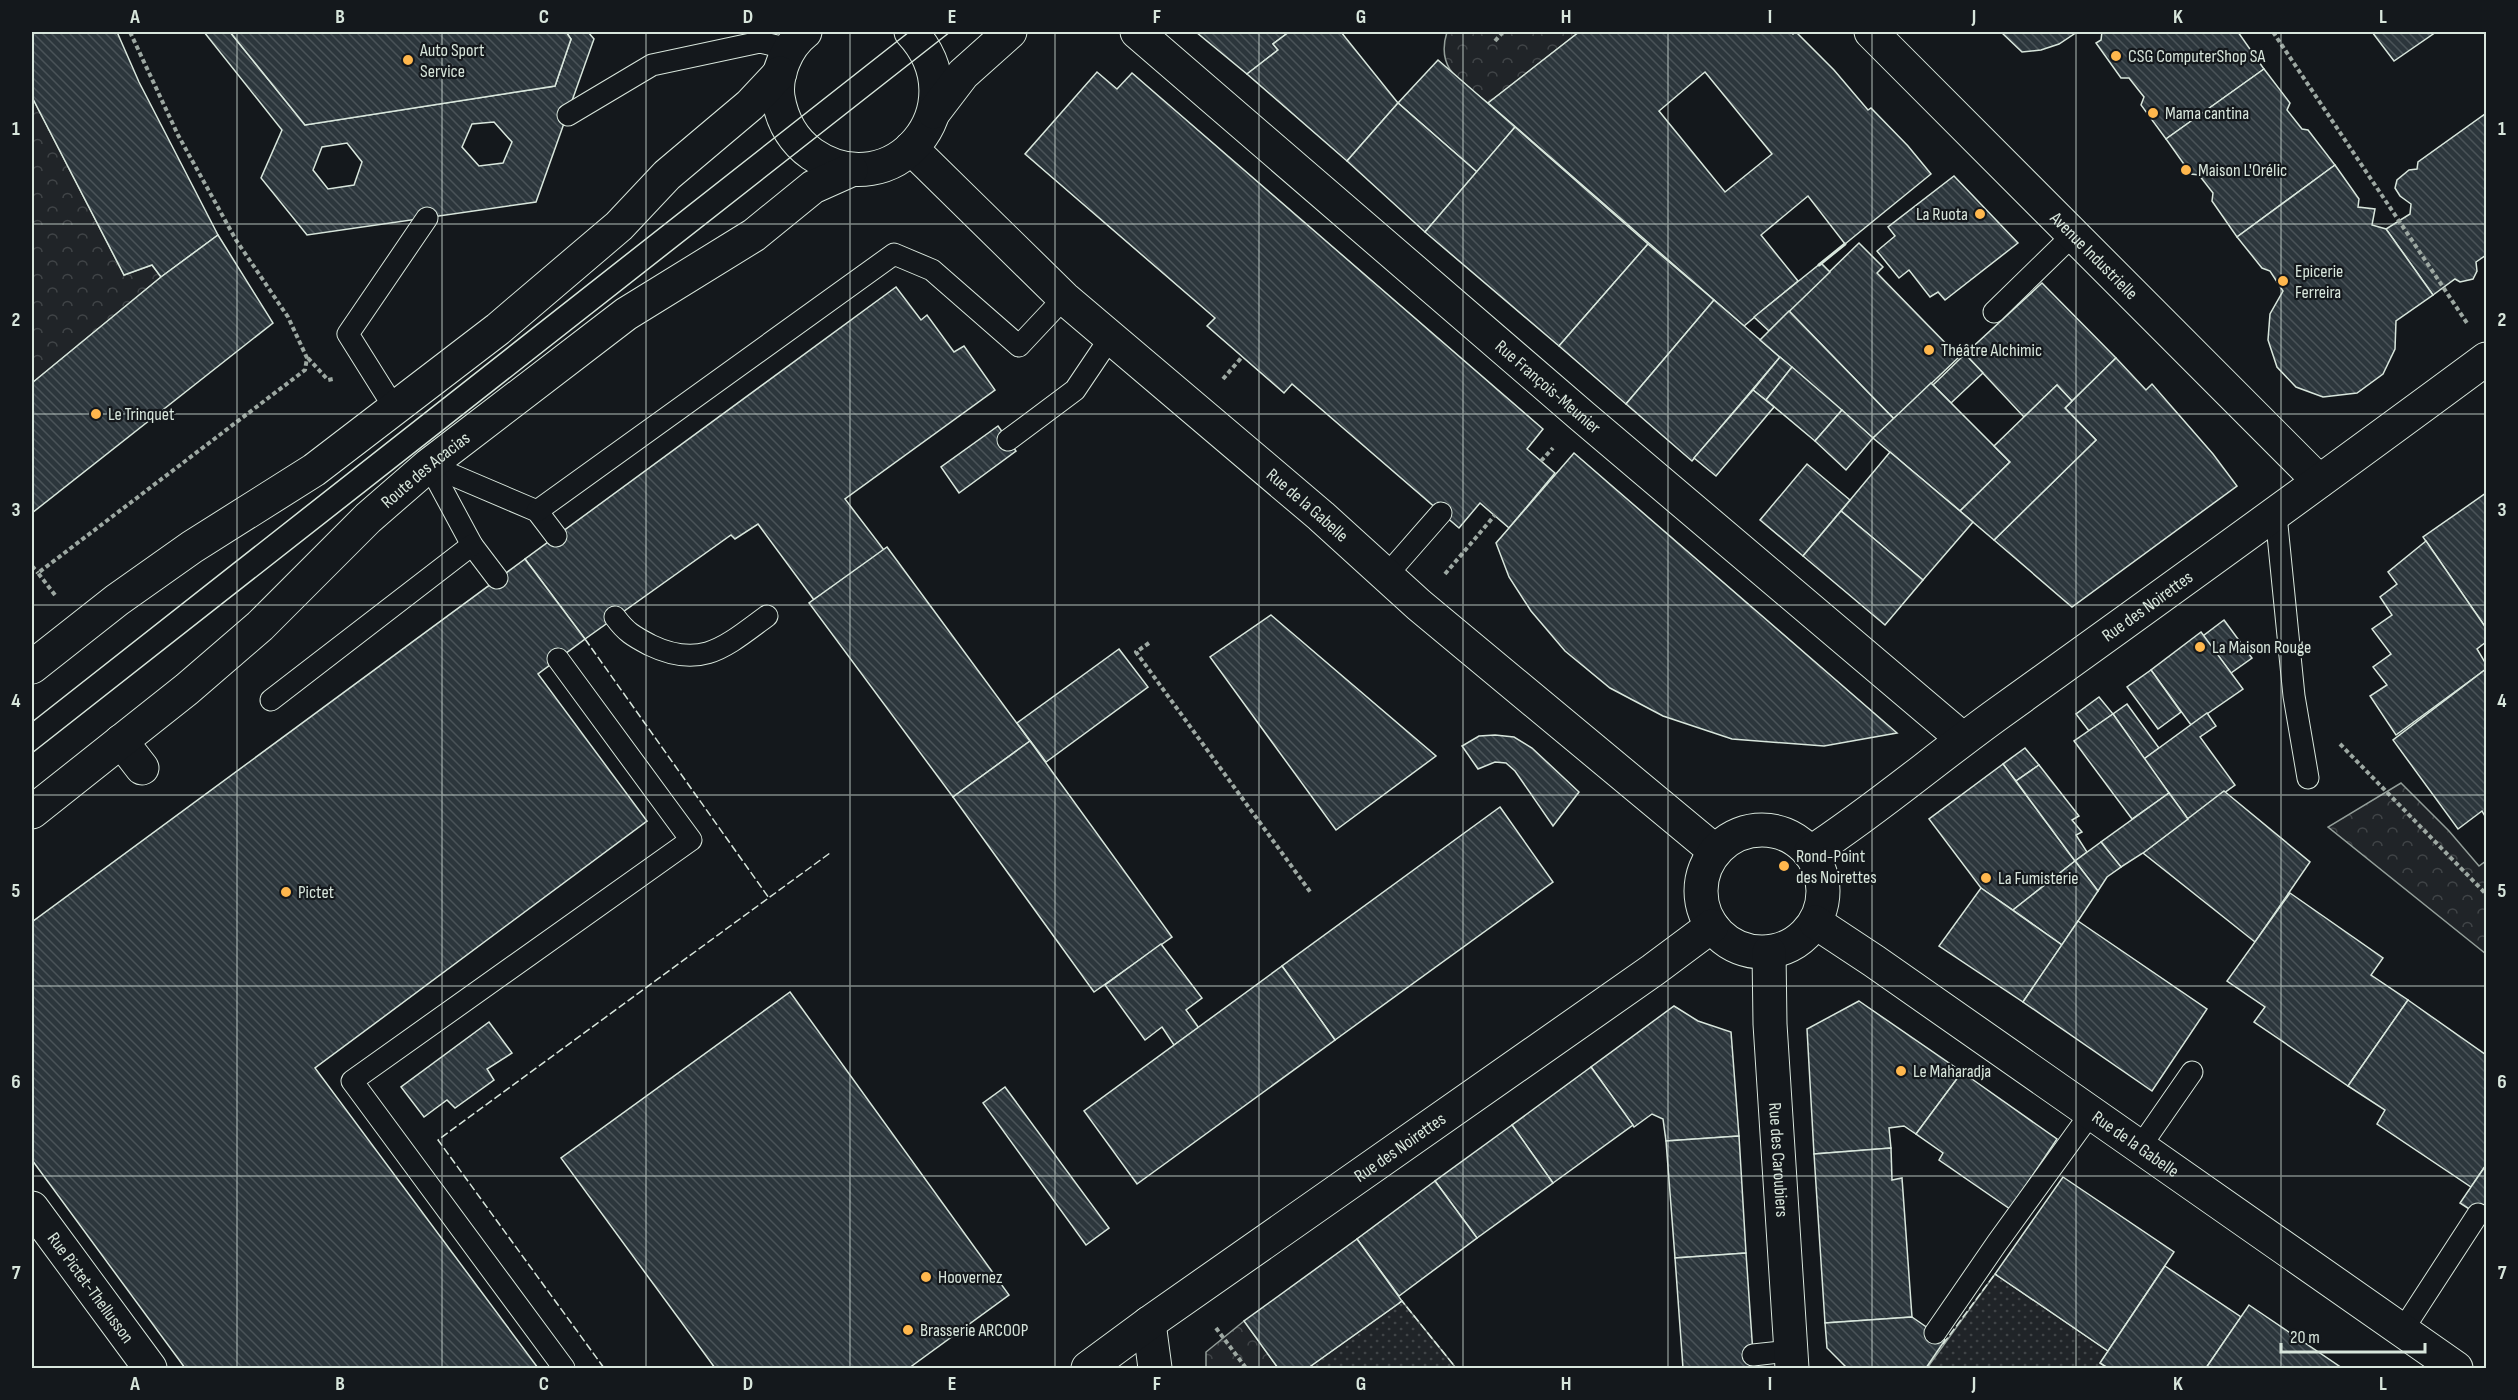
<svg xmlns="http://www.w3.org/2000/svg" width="2518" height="1400" font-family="'Sofia Sans Condensed',sans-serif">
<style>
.park{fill:url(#park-crowns);stroke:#939e99;stroke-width:1.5}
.garden{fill:url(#garden-dots);stroke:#939e99;stroke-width:1.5}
.building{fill:url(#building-back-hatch);stroke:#d8e6dc;stroke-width:1.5;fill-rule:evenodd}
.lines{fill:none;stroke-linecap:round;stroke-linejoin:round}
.lane-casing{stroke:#d8e6dc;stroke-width:23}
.street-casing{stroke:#d8e6dc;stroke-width:35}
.secondary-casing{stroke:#d8e6dc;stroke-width:35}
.path{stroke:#9da8a2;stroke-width:4;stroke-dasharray:4.5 3;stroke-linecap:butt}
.lane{stroke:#14181c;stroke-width:21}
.street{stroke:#14181c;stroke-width:33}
.secondary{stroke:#14181c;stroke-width:33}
.tram{stroke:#d8e6dc;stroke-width:1.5}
.fence{stroke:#d8e6dc;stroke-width:1.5;stroke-dasharray:8 3;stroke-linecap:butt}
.wall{stroke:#d8e6dc;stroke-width:3}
.grid{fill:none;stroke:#d8e6dc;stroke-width:1.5;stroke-opacity:0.55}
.poi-dot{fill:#ffb74d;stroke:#14181c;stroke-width:2}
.labels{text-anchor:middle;stroke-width:4.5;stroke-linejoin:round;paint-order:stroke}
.poi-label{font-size:18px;fill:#d8e6dc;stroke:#14181c;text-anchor:start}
.street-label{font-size:18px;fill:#d8e6dc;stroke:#14181c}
.neatline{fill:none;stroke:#d8e6dc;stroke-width:2}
.grid-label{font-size:20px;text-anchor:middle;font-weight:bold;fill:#d8e6dc}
</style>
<defs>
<pattern id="park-crowns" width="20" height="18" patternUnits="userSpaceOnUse" patternTransform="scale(1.5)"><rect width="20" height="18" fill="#202428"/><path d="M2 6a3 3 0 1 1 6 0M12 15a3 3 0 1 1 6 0" fill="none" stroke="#404447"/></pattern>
<pattern id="garden-dots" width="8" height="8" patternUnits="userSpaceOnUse" patternTransform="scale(1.5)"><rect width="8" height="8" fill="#202428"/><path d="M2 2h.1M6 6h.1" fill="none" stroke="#404447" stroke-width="1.8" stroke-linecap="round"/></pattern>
<pattern id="building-back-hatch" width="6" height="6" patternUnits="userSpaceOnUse" patternTransform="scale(1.5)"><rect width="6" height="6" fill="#2c363c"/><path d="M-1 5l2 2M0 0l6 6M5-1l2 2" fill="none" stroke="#4a5358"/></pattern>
</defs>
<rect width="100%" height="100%" fill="#14181c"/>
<!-- park -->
<g class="park">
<path d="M 1447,32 L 1579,32 L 1488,103 C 1462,82 1435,70 1447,32 Z"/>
<path d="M 32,97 L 124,275 L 152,265 L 161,277 L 32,383 Z"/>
<path d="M 2401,783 L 2449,831 L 2479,866 L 2486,861 L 2486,954 L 2328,827 Z"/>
<path d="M 1244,1321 L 1278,1368 L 1206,1368 L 1206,1352 Z"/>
</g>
<!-- garden -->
<g class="garden">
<path d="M 1995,1274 L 2108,1351 L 2100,1363 L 2108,1368 L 1927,1368 Z"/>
<path d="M 1402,1301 L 1456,1368 L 1308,1368 Z"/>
</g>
<!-- building -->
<g class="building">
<path d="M 32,32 L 117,32 L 139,82 L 218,235 L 161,277 L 152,265 L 124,275 L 32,97 Z"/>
<path d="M 204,32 L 230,32 L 305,125 L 555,86 L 571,39 L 566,32 L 588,32 L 594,39 L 536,202 L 307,235 L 261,178 L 282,130 ZM 494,122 L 512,142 L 503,163 L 479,166 L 462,147 L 472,124 ZM 347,143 L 362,162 L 354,185 L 328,189 L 313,170 L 322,147 Z"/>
<path d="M 230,32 L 566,32 L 571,39 L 555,86 L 305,125 Z"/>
<path d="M 1196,32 L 1289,32 L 1273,44 L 1278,50 L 1247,74 Z"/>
<path d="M 1289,32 L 1341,32 L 1398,103 L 1347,161 L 1247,74 L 1278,50 L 1273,44 Z"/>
<path d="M 1579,32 L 1791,32 L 1793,34 L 1796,32 L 1834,70 L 1868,110 L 1871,108 L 1908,146 L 1931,174 L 1845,244 L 1808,196 L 1761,235 L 1798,281 L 1744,326 L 1488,103 ZM 1705,72 L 1772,154 L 1725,192 L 1659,111 Z"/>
<path d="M 2001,32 L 2077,32 L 2059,44 L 2041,50 L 2022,52 Z"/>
<path d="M 2102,32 L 2238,32 L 2264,69 L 2166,139 L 2141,105 L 2144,97 L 2129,78 L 2121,78 L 2096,43 L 2101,40 Z"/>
<path d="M 2372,32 L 2436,32 L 2394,61 Z"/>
<path d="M 1438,60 L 1515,127 L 1477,172 L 1398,103 Z"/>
<path d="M 2264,69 L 2290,103 L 2287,110 L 2302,129 L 2308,130 L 2335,165 L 2237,237 L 2212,201 L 2213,193 L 2199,175 L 2191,174 L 2166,139 Z"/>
<path d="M 1097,72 L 1117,89 L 1132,73 L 1543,429 L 1527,449 L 1555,473 L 1509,528 L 1480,503 L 1459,528 L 1292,384 L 1284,393 L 1207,326 L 1215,318 L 1025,154 Z"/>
<path d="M 1398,103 L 1477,172 L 1425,232 L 1347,161 Z"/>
<path d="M 2485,114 L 2486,255 L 2476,262 L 2477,271 L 2473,279 L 2460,282 L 2455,279 L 2433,295 L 2386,229 L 2410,214 L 2411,204 L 2400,196 L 2395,188 L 2397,180 L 2409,170 L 2417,169 L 2418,162 Z"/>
<path d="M 1515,127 L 1648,244 L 1559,346 L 1425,232 Z"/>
<path d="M 2335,165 L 2359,199 L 2358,207 L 2375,209 L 2372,225 L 2386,229 L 2433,295 L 2396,321 L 2395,349 L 2383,374 L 2357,393 L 2323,397 L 2296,387 L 2277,367 L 2268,340 L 2270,314 L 2283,291 L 2270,271 L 2262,268 L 2237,237 Z"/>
<path d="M 1954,176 L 2018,243 L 1945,300 L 1938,292 L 1930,297 L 1909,270 L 1899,278 L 1877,251 L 1895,236 L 1888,227 Z"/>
<path d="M 218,235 L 273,323 L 32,513 L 32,383 L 161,277 Z"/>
<path d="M 1859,243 L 1883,267 L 1877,273 L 1959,357 L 1894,419 L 1789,311 Z"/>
<path d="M 1648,244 L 1714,300 L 1626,404 L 1559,346 Z"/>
<path d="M 1821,263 L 1830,272 L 1769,331 L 1754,317 Z"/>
<path d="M 2042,283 L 2116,358 L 2072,401 L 2057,385 L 2024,417 L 1965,354 Z"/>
<path d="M 896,287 L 921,320 L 927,315 L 954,352 L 964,346 L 995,390 L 845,499 L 884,550 L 814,600 L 758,524 L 735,539 L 731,535 L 585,639 L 525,559 Z"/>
<path d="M 1714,300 L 1780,357 L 1692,461 L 1626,404 Z"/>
<path d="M 1789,311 L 1894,419 L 1873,438 L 1760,340 Z"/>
<path d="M 1965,354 L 1983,373 L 1951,403 L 1933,385 Z"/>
<path d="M 1780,357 L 1792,367 L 1766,400 L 1753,390 Z"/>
<path d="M 2116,358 L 2146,390 L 2152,384 L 2213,454 L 2237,486 L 2072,607 L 1994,540 L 2096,440 L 2065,408 Z"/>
<path d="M 1792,367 L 1842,410 L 1815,441 L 1766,400 Z"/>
<path d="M 1931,383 L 2010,462 L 1960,511 L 1873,438 Z"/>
<path d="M 2057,385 L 2072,401 L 2065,408 L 2096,440 L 1994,540 L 1960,511 L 2010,462 L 1994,446 Z"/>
<path d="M 1753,390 L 1774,407 L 1716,476 L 1694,458 Z"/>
<path d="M 1842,410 L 1873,438 L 1846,470 L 1815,441 Z"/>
<path d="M 998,426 L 1016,451 L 959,493 L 941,467 Z"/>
<path d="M 1890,452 L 1973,522 L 1923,580 L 1841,511 Z"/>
<path d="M 1574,453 L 1897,733 L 1824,746 L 1732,739 L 1663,716 L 1610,688 L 1565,651 L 1531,611 L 1509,577 L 1496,543 Z"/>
<path d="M 1807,464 L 1850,500 L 1803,556 L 1760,520 Z"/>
<path d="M 2486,493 L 2486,628 L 2423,537 Z"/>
<path d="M 1841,511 L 1923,580 L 1885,625 L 1803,556 Z"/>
<path d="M 2426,541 L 2486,628 L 2486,642 L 2477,649 L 2486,664 L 2486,669 L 2396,735 L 2370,696 L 2387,685 L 2373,667 L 2391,654 L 2372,629 L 2392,615 L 2380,597 L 2397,584 L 2388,572 Z"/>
<path d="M 887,547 L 1030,741 L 953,797 L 809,603 Z"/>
<path d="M 525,559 L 585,639 L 538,674 L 647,821 L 315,1068 L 538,1368 L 185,1368 L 32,1160 L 32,922 Z"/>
<path d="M 1271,615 L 1436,756 L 1336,830 L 1210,657 Z"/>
<path d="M 2224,620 L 2252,658 L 2231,673 L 2203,636 Z"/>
<path d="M 2201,632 L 2243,689 L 2191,725 L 2151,670 Z"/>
<path d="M 1119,649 L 1148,687 L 1046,762 L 1017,723 Z"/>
<path d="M 2486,669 L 2486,818 L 2482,811 L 2458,829 L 2393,740 Z"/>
<path d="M 2151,670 L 2181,712 L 2158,729 L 2127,687 Z"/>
<path d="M 2099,697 L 2113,714 L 2089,731 L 2076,714 Z"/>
<path d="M 2127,704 L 2159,748 L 2144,759 L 2113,714 Z"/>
<path d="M 2207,713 L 2216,726 L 2200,737 L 2235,785 L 2188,819 L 2144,759 Z"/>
<path d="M 2113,714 L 2169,793 L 2132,819 L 2074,741 Z"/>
<path d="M 1495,735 L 1514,737 L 1532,748 L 1579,792 L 1553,826 L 1515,771 L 1506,763 L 1495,762 L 1478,769 L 1462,746 L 1479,736 Z"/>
<path d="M 1030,741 L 1172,937 L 1094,992 L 953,797 Z"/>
<path d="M 2025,748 L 2039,765 L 2016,781 L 2003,764 Z"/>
<path d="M 2003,764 L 2075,861 L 2013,910 L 1981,888 L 1929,819 Z"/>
<path d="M 2039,765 L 2079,816 L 2072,820 L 2082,832 L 2076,835 L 2087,852 L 2075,861 L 2016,781 Z"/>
<path d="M 2224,791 L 2310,862 L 2255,942 L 2143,853 Z"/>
<path d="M 2169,793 L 2188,819 L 2143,853 L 2121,867 L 2101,842 Z"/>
<path d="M 1500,807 L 1553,882 L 1335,1040 L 1282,966 Z"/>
<path d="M 2101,842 L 2121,867 L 2107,877 L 2098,891 L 2075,861 Z"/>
<path d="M 2075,861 L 2098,891 L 2062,945 L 2013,910 Z"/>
<path d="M 1981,888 L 2062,945 L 2023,1002 L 1939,946 Z"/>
<path d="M 2290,893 L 2383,958 L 2371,975 L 2408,1000 L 2348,1086 L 2254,1022 L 2265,1007 L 2227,981 Z"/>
<path d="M 2078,921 L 2207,1009 L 2152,1091 L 2023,1002 Z"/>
<path d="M 1161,944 L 1202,998 L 1186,1010 L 1199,1028 L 1174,1045 L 1162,1027 L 1145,1040 L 1105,985 Z"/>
<path d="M 1282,966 L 1335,1040 L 1137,1184 L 1084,1111 Z"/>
<path d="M 790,992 L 1009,1295 L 909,1368 L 715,1368 L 561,1158 Z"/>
<path d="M 2408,1000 L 2486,1055 L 2486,1165 L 2471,1187 L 2377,1124 L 2385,1110 L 2348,1086 Z"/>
<path d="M 1859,1001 L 1962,1072 L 1916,1134 L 1904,1126 L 1889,1128 L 1891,1148 L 1814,1154 L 1807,1029 Z"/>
<path d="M 1674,1006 L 1698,1021 L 1731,1032 L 1739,1136 L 1666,1141 L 1663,1119 L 1652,1114 L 1634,1127 L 1591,1067 Z"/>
<path d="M 489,1022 L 512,1053 L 487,1069 L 494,1080 L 455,1108 L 447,1100 L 424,1117 L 401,1087 Z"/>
<path d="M 1591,1067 L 1633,1125 L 1553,1183 L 1512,1125 Z"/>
<path d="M 1962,1072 L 2057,1139 L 2010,1209 L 1939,1160 L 1943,1153 L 1916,1134 Z"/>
<path d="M 1005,1087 L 1109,1228 L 1086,1245 L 983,1103 Z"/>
<path d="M 1512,1125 L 1553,1183 L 1477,1238 L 1435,1181 Z"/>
<path d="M 1739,1136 L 1746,1253 L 1675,1258 L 1666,1141 Z"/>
<path d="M 1891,1148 L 1892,1180 L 1902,1178 L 1912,1317 L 1825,1323 L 1814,1154 Z"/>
<path d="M 2486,1165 L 2486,1220 L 2460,1203 Z"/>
<path d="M 2063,1177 L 2174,1252 L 2108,1351 L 1995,1274 Z"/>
<path d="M 1435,1181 L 1477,1238 L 1399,1296 L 1357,1239 Z"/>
<path d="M 1357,1239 L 1402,1301 L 1308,1368 L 1278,1368 L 1244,1321 Z"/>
<path d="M 1746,1253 L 1754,1368 L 1683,1368 L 1675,1258 Z"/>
<path d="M 2165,1266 L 2241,1317 L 2206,1368 L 2108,1368 L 2100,1363 Z"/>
<path d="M 2249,1305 L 2342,1368 L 2206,1368 Z"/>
<path d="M 1912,1317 L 1945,1340 L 1926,1368 L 1847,1368 L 1827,1348 L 1825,1323 Z"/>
</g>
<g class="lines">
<defs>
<g id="lane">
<path d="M 568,115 L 652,65 L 760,42 L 789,49"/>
<path d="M 1994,312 L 2073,235"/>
<path d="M 395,409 L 348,334 L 427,218"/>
<path d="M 1008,440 L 1075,390 L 1110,338"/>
<path d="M 429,465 L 537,511 L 556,536"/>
<path d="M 429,465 L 472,545 L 497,578"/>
<path d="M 537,511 L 894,254 L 932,270 L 1019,346 L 1064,298"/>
<path d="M 2276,515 L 2294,696 L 2308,778"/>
<path d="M 1385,577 L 1441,513"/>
<path d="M 615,617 C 626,632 633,636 650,645 C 702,670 726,646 767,616"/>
<path d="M 558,659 L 691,840 L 352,1081 L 564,1368"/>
<path d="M 271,700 L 472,545"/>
<path d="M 2140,1147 L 2192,1072"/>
<path d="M 2402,1331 L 2478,1214"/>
<path d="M 1935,1333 L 1997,1243 L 2091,1113"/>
<path d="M 1753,1355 L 1789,1351"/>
</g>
<g id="street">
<path id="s1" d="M 1137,32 L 1582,416 L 1963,739"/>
<path id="s2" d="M 1871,32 L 2319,481"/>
<path id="s3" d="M 911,148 L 1064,298 L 1321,516 L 1419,605 L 1715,851"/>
<path d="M 121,741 L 142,768"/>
<circle cx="1762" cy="891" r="61"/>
<path id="s4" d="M 1810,853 C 1876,810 1935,759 1999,713 C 2162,596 2325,478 2486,359"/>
<path id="s5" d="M 1815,922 L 1874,961 L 2456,1368"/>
<path id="s6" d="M 1769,952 L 1770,1024 L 1792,1368"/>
<path id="s7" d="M 32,1208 L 150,1368"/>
<path d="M 1149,1323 L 1155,1368"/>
<path id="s8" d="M 1088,1368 L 1149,1323 L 1653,970 L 1712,926"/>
</g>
<g id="secondary">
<path d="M 805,32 C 787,46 775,74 778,97 C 782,121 792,140 812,154 C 892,209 980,106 911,32"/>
<path d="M 934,112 L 963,74 L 1010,32"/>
<path d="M 32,667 L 117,600 L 192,547 L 314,470 L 498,329 L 619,226 L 667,175 L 750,105 L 780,73"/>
<path id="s9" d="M 32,812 L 187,689 L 260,626 L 368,518 L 429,465 L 626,314 L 754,235 L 813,187 L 851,170"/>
</g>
</defs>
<!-- lane casing -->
<use href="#lane" class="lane-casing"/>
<!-- street casing -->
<use href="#street" class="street-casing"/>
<!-- secondary casing -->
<use href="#secondary" class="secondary-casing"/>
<!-- path -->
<g class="path">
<path d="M 2273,32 L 2467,323"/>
<path d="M 1495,41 L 1503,32"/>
<path d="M 308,358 L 328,380 L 333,379"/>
<path d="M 1223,379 L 1242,357"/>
<path d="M 1541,461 L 1553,448"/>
<path d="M 32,566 L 38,573"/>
<path d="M 1445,574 L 1495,515"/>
<path d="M 55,595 L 38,573 L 305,370 L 307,358 L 288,317 L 236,240 L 178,135 L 130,32"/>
<path d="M 1149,643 L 1136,652 L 1311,893"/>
<path d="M 2340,744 L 2486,894"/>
<path d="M 1216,1328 L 1246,1368"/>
</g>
<!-- lane -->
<use href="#lane" class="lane"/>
<!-- street -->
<use href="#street" class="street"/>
<!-- secondary -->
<use href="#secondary" class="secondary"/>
<!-- tram -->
<g class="tram">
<path d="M 32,722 L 909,32"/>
<path d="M 32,753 L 950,32"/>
</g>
<!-- fence -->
<g class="fence">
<path d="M 585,639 L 769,898"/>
<path d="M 1399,1303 L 1402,1301 L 1456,1368"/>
<path d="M 1943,1344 L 1995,1274 L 1997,1275"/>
<path d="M 604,1368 L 438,1140 L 830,853"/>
</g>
<!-- wall -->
<path class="wall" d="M 1819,265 L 1845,244"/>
</g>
<!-- grid -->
<path class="grid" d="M 237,32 L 237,1368M 442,32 L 442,1368M 646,32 L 646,1368M 850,32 L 850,1368M 1055,32 L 1055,1368M 1259,32 L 1259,1368M 1463,32 L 1463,1368M 1668,32 L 1668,1368M 1872,32 L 1872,1368M 2076,32 L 2076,1368M 2281,32 L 2281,1368M 32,224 L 2486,224M 32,414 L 2486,414M 32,605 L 2486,605M 32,795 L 2486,795M 32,986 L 2486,986M 32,1176 L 2486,1176"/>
<!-- markers -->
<g class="poi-dot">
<circle cx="2116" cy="56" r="6"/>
<circle cx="408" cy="60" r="6"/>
<circle cx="2153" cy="113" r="6"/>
<circle cx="2186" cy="170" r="6"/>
<circle cx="1980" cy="214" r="6"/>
<circle cx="2283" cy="281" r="6"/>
<circle cx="1929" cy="350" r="6"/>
<circle cx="96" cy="414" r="6"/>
<circle cx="2200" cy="647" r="6"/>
<circle cx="1784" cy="866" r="6"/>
<circle cx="1986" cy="878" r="6"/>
<circle cx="286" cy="892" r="6"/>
<circle cx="1901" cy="1071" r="6"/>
<circle cx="926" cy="1277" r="6"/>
<circle cx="908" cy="1330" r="6"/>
</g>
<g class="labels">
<!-- poi labels -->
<g class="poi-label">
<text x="420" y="56">Auto Sport<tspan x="420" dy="21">Service</tspan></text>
<text x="2128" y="62">CSG ComputerShop SA</text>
<text x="2165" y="119">Mama cantina</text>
<text x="2198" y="176">Maison L'Orélic</text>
<text x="1968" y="220" text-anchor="end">La Ruota</text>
<text x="2295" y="277">Epicerie<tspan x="2295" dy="21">Ferreira</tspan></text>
<text x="1941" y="356">Théâtre Alchimic</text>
<text x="108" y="420">Le Trinquet</text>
<text x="2212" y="653">La Maison Rouge</text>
<text x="1796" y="862">Rond-Point<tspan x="1796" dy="21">des Noirettes</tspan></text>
<text x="1998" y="884">La Fumisterie</text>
<text x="298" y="898">Pictet</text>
<text x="1913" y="1077">Le Maharadja</text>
<text x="938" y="1283">Hoovernez</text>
<text x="920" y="1336">Brasserie ARCOOP</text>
</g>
<!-- street labels -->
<g class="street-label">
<text dy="6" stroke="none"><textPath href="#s2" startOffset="316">Avenue Industrielle</textPath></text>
<text dy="6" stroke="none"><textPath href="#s1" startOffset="543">Rue François-Meunier</textPath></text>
<text dy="6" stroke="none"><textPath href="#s9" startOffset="522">Route des Acacias</textPath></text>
<text dy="6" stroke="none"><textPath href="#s3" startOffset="534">Rue de la Gabelle</textPath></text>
<text dy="6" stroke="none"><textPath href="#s4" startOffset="418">Rue des Noirettes</textPath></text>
<text dy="6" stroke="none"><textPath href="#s5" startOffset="390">Rue de la Gabelle</textPath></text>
<text dy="6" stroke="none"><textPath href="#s8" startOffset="382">Rue des Noirettes</textPath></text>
<text dy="6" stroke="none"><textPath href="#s6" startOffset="208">Rue des Caroubiers</textPath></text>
<text dy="6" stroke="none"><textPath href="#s7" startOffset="99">Rue Pictet-Thellusson</textPath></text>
</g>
</g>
<!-- border -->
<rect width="2518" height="1400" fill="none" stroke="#14181c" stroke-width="66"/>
<!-- scale -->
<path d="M2281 1343v9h144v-9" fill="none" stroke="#d8e6dc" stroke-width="3"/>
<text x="2290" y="1343" font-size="18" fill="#d8e6dc" stroke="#14181c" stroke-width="4.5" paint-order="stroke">20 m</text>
<rect x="33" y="33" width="2452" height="1334" class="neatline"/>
<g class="grid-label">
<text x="135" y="23">A</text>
<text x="340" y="23">B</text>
<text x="544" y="23">C</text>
<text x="748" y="23">D</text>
<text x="952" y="23">E</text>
<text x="1157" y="23">F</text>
<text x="1361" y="23">G</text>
<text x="1566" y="23">H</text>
<text x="1770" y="23">I</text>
<text x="1974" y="23">J</text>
<text x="2178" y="23">K</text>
<text x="2383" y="23">L</text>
<text x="16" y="135">1</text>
<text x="2502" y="135">1</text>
<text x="16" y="326">2</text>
<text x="2502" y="326">2</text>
<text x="16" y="516">3</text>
<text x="2502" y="516">3</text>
<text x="16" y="707">4</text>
<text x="2502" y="707">4</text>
<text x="16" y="897">5</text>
<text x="2502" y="897">5</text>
<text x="16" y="1088">6</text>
<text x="2502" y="1088">6</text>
<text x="16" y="1279">7</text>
<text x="2502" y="1279">7</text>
<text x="135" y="1390">A</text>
<text x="340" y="1390">B</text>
<text x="544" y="1390">C</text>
<text x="748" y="1390">D</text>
<text x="952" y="1390">E</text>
<text x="1157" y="1390">F</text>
<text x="1361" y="1390">G</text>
<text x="1566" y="1390">H</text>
<text x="1770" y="1390">I</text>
<text x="1974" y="1390">J</text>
<text x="2178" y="1390">K</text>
<text x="2383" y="1390">L</text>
</g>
</svg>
